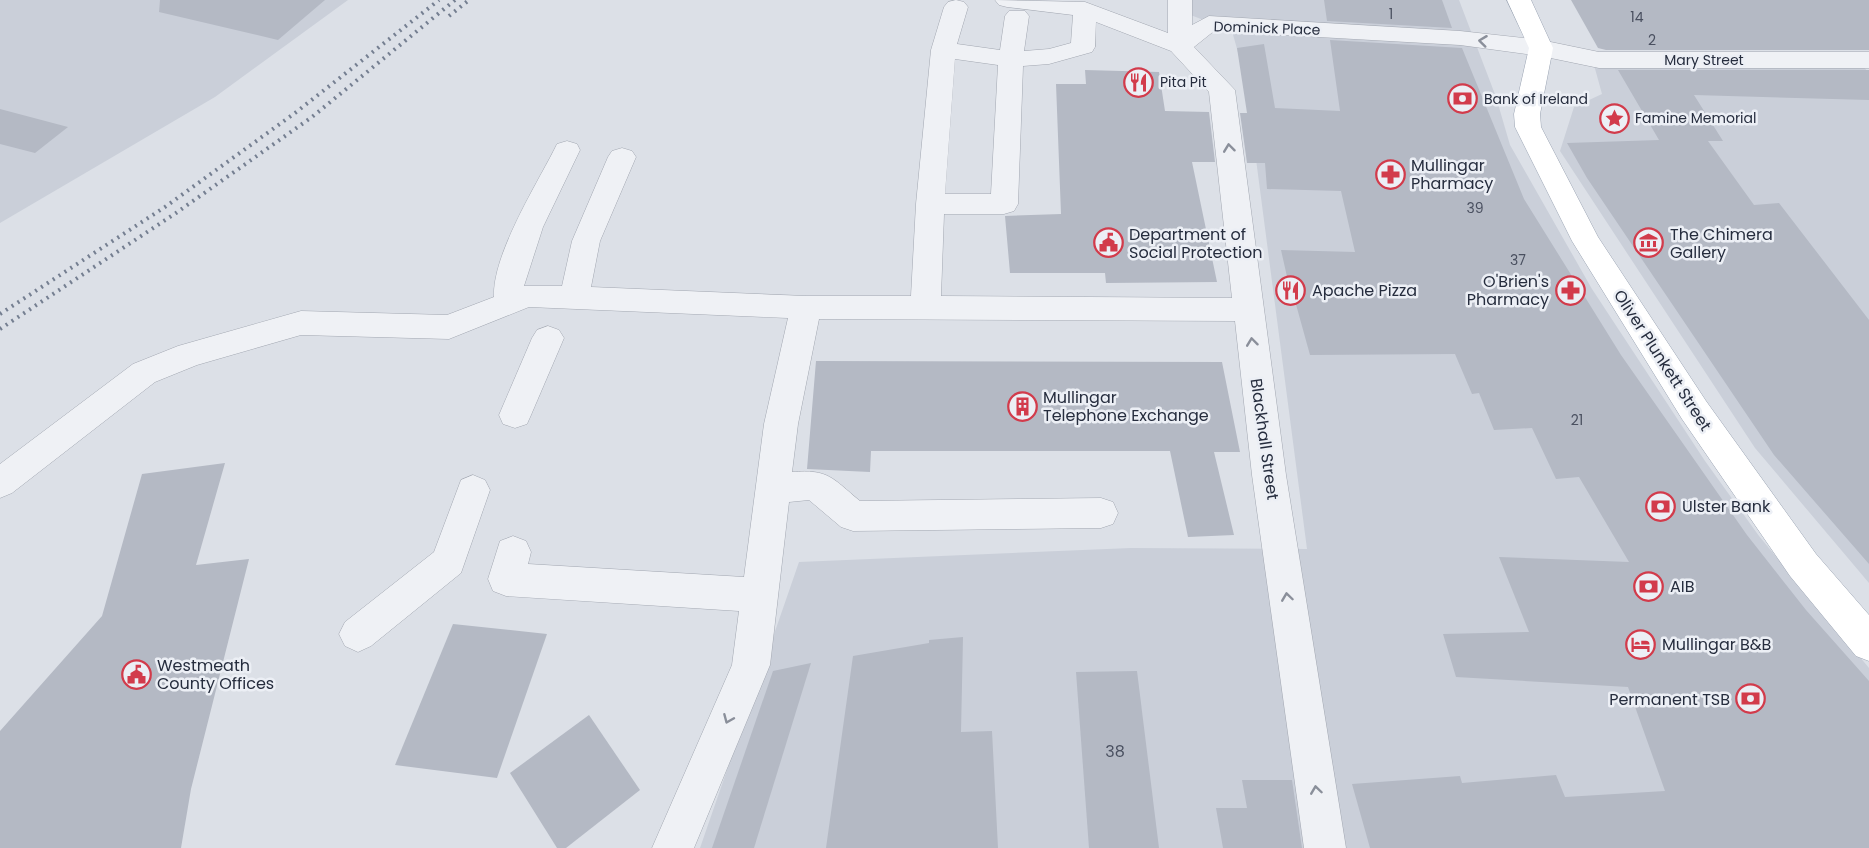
<svg xmlns="http://www.w3.org/2000/svg" width="1869" height="848" font-family="Poppins,sans-serif">
<style>
.built{fill:#cacfd9}
.building{fill:#b4b9c4}
.lines{fill:none;stroke-linecap:round;stroke-linejoin:round}
.minor-casing{stroke:#a2a7b1;stroke-width:1}
.major-casing{stroke:#9ba4b3;stroke-width:1}
.minor{fill:#eff1f5;fill-rule:evenodd}
.major{fill:#fff;fill-rule:evenodd}
.rail{stroke:#757f91;stroke-width:4;stroke-dasharray:2 5;stroke-linecap:butt}
.oneway{stroke:#8a8f9a}
.labels{text-anchor:middle;stroke-width:5;stroke-linejoin:round;paint-order:stroke}
.number-label{font-size:14px;fill:#4a5060}
.far-street-label{font-size:14px;fill:#262d3e;stroke:#eceff5}
.far-poi-label{font-size:14px;fill:#262d3e;stroke:#eceff5;text-anchor:start}
.poi-label{font-size:16px;fill:#262d3e;stroke:#eceff5;text-anchor:start}
.street-label{font-size:16px;fill:#262d3e;stroke:#eceff5}
.near-number-label{font-size:16px;fill:#4a5060}
</style>
<rect width="100%" height="100%" fill="#dce0e7"/>
<!-- built -->
<g class="built">
<path d="M 0,0 L 348,0 L 215,97 L 0,223 Z"/>
<path d="M 1189,0 L 1459,0 L 1496,97 L 1510,145 L 1592,289 L 1705,461 L 1759,536 L 1869,668 L 1869,848 L 700,848 L 799,562 L 1131,548 L 1307,549 L 1254,144 L 1239,56 L 1232,31 L 1188,14 Z"/>
<path d="M 1594,65 L 1862,65 L 1869,73 L 1869,583 L 1755,448 L 1560,151 L 1574,107 L 1602,94 Z"/>
</g>
<!-- building -->
<g class="building">
<path d="M 160,0 L 325,0 L 278,40 L 159,12 Z"/>
<path d="M 1324,0 L 1442,0 L 1452,28 L 1327,21 Z"/>
<path d="M 1571,0 L 1869,0 L 1869,50 L 1606,50 L 1598,48 Z"/>
<path d="M 1330,40 L 1462,48 L 1524,199 L 1621,355 L 1747,535 L 1806,610 L 1869,681 L 1869,848 L 1370,848 L 1352,784 L 1460,776 L 1462,783 L 1556,775 L 1565,797 L 1665,791 L 1628,687 L 1456,677 L 1443,634 L 1529,632 L 1499,557 L 1629,562 L 1579,477 L 1556,479 L 1532,428 L 1494,430 L 1479,393 L 1472,394 L 1455,354 L 1310,355 L 1292,290 L 1290,290 L 1281,250 L 1355,252 L 1341,191 L 1267,189 L 1265,163 L 1247,163 L 1240,113 L 1247,113 L 1237,48 L 1264,44 L 1275,108 L 1340,111 Z"/>
<path d="M 1085,70 L 1159,72 L 1165,111 L 1209,112 L 1215,162 L 1192,162 L 1217,282 L 1106,283 L 1105,273 L 1010,273 L 1005,216 L 1061,214 L 1056,84 L 1086,84 Z"/>
<path d="M 1618,70 L 1869,70 L 1869,100 L 1694,95 L 1723,141 L 1708,141 L 1754,205 L 1779,203 L 1869,320 L 1869,564 L 1774,455 L 1587,178 L 1567,143 L 1659,140 Z"/>
<path d="M 0,109 L 68,127 L 35,153 L 0,144 Z"/>
<path d="M 816,361 L 1222,362 L 1240,452 L 1214,452 L 1234,535 L 1188,537 L 1170,451 L 871,451 L 870,472 L 807,469 Z"/>
<path d="M 225,463 L 196,565 L 249,559 L 191,789 L 181,848 L 0,848 L 0,731 L 102,616 L 142,474 Z"/>
<path d="M 453,624 L 547,634 L 497,778 L 395,765 Z"/>
<path d="M 963,637 L 961,732 L 992,731 L 998,848 L 826,848 L 853,656 L 929,643 L 929,640 Z"/>
<path d="M 811,663 L 754,848 L 712,848 L 773,671 Z"/>
<path d="M 1137,671 L 1159,848 L 1089,848 L 1076,672 Z"/>
<path d="M 589,715 L 640,790 L 566,848 L 557,848 L 510,773 Z"/>
<path d="M 1242,780 L 1292,780 L 1302,848 L 1223,848 L 1216,808 L 1247,808 Z"/>
</g>
<g class="lines">
<defs>
<g id="minor">
<path d="M 956,0 L 964,2 L 968,7 L 957,44 L 1000,50 L 1005,16 L 1009,11 L 1025,11 L 1029,16 L 1024,51 L 1049,49 L 1071,43 L 1073,15 L 1007,7 L 999,5 L 995,0 L 1085,2 L 1168,33 L 1168,0 L 1192,0 L 1192,25 L 1209,16 L 1460,31 L 1541,40 L 1599,52 L 1869,52 L 1869,68 L 1599,68 L 1541,56 L 1460,45 L 1214,31 L 1194,47 L 1235,90 L 1286,475 L 1346,848 L 1304,848 L 1252,475 L 1235,321 L 819,319 L 798,424 L 792,472 C 829,469 832,478 860,501 L 1101,498 L 1113,502 L 1118,513 L 1113,524 L 1101,528 L 853,531 L 841,527 L 809,500 L 789,502 L 770,665 L 694,848 L 652,848 L 732,665 L 739,611 L 506,596 L 493,591 L 488,579 L 500,541 L 513,536 L 526,541 L 531,552 L 528,564 L 744,577 L 764,424 L 788,318 L 529,307 L 449,339 L 301,335 L 197,365 L 155,382 L 12,493 L 0,498 L 0,464 L 133,364 L 178,346 L 301,311 L 447,315 L 494,297 C 492,256 535,187 554,150 L 557,144 L 567,141 L 577,144 L 580,150 L 543,227 L 524,286 L 562,286 L 572,241 L 608,157 L 612,151 L 622,148 L 632,151 L 636,157 L 600,241 L 591,287 L 806,296 L 911,296 L 916,204 L 931,50 L 944,7 L 948,2 ZM 1096,22 L 1171,51 L 1209,92 L 1232,298 L 941,296 L 944,214 L 1004,214 L 1014,211 L 1018,204 L 1023,66 L 1049,64 L 1092,52 L 1095,47 ZM 955,59 L 998,65 L 991,194 L 945,194 Z"/>
<path d="M 548,326 L 559,330 L 564,338 L 531,415 L 527,424 L 515,428 L 503,424 L 499,415 L 532,338 L 537,330 Z"/>
<path d="M 473,475 L 485,480 L 490,490 L 461,573 L 371,646 L 358,652 L 345,646 L 339,634 L 345,622 L 434,552 L 461,480 Z"/>
</g>
<path id="major" d="M 1507,0 L 1531,0 L 1553,48 L 1540,114 L 1541,127 L 1598,237 L 1706,401 L 1816,554 L 1869,615 L 1869,661 L 1856,656 L 1790,576 L 1682,419 L 1572,241 L 1515,127 L 1514,114 L 1529,48 Z"/>
</defs>
<!-- minor casing -->
<use href="#minor" class="minor-casing"/>
<!-- major casing -->
<use href="#major" class="major-casing"/>
<!-- minor -->
<use href="#minor" class="minor"/>
<!-- major -->
<use href="#major" class="major"/>
<!-- rail -->
<g class="rail">
<path d="M 449,16 L 469,0"/>
<path d="M 0,314 L 165,207 L 295,113 L 439,0"/>
<path d="M 0,329 L 176,213 L 312,117 L 455,0"/>
</g>
</g>
<!-- one-way arrows -->
<defs><path id="oneway-chevron" d="M-2-3.5L2.5 0L-2 3.5" fill="none" stroke-width="1.6" stroke-linecap="round" stroke-linejoin="round" transform="scale(1.5)"/></defs>
<g class="oneway">
<use href="#oneway-chevron" transform="translate(1483 41) rotate(-173)"/>
<use href="#oneway-chevron" transform="translate(1229 148) rotate(-97)"/>
<use href="#oneway-chevron" transform="translate(1252 342) rotate(-97)"/>
<use href="#oneway-chevron" transform="translate(1287 597) rotate(-98)"/>
<use href="#oneway-chevron" transform="translate(728 719) rotate(113)"/>
<use href="#oneway-chevron" transform="translate(1316 790) rotate(-98)"/>
</g>
<!-- icons -->
<defs>
<symbol id="restaurant-ring" viewBox="-11 -11 22 22"><circle r="9.5" fill="#eceff5" stroke="#d23b4b" stroke-width="1.5"/><path d="M-5-6h1v4h1v-4h1v4h1v-4h1v5L-1.5 .5V6h-2V.5L-5-1ZM5-6V6H3V1.5H1.5Q1.5-4 5-6Z" fill="#d23b4b"/></symbol>
<symbol id="bank-ring" viewBox="-11 -11 22 22"><circle r="9.5" fill="#eceff5" stroke="#d23b4b" stroke-width="1.5"/><path d="M-6-4H6V4H-6ZM0-2.3a2.3 2.3 0 1 0 0 4.6a2.3 2.3 0 1 0 0-4.6Z" fill="#d23b4b"/></symbol>
<symbol id="sight-ring" viewBox="-11 -11 22 22"><circle r="9.5" fill="#eceff5" stroke="#d23b4b" stroke-width="1.5"/><path d="M0-6L1.8-2.2L6-1.7L2.9 1.2L3.7 5.4L0 3.3L-3.7 5.4L-2.9 1.2L-6-1.7L-1.8-2.2Z" fill="#d23b4b"/></symbol>
<symbol id="pharmacy-ring" viewBox="-11 -11 22 22"><circle r="9.5" fill="#eceff5" stroke="#d23b4b" stroke-width="1.5"/><path d="M-2-6h4v4h4v4h-4v4h-4v-4h-4v-4h4Z" fill="#d23b4b"/></symbol>
<symbol id="civic-ring" viewBox="-11 -11 22 22"><circle r="9.5" fill="#eceff5" stroke="#d23b4b" stroke-width="1.5"/><path d="M-.6-6.5H3V-4.5H.6V-3L4-1V1h2V6H-6V1h2V-1L-.6-3ZM-1.2 2.5V6h2.4V2.5Z" fill="#d23b4b"/></symbol>
<symbol id="museum-ring" viewBox="-11 -11 22 22"><circle r="9.5" fill="#eceff5" stroke="#d23b4b" stroke-width="1.5"/><path d="M0-6L6-3V-2H-6V-3ZM-5-1h2V3h-2ZM-1-1h2V3h-2ZM3-1h2V3H3ZM-6 4H6V6H-6Z" fill="#d23b4b"/></symbol>
<symbol id="building-ring" viewBox="-11 -11 22 22"><circle r="9.5" fill="#eceff5" stroke="#d23b4b" stroke-width="1.5"/><path d="M-4-6H4V6H1V3H-1V6H-4ZM-2.5-4.3h1.7v1.8h-1.7ZM.8-4.3h1.7v1.8H.8ZM-2.5-1h1.7V.8h-1.7ZM.8-1h1.7V.8H.8Z" fill="#d23b4b"/></symbol>
<symbol id="hotel-ring" viewBox="-11 -11 22 22"><circle r="9.5" fill="#eceff5" stroke="#d23b4b" stroke-width="1.5"/><path d="M-6-4.5h1.5V1H6V5H4.5V3h-9V5H-6ZM-4 0a1.8 1.8 0 1 1 3.6 0ZM.5 0V-2.5h3Q6-2.5 6 0Z" fill="#d23b4b"/></symbol>
</defs>
<g fill-rule="evenodd">
<use href="#restaurant-ring" x="1122" y="66" width="33" height="33"/>
<use href="#bank-ring" x="1446" y="82" width="33" height="33"/>
<use href="#sight-ring" x="1598" y="102" width="33" height="33"/>
<use href="#pharmacy-ring" x="1374" y="158" width="33" height="33"/>
<use href="#civic-ring" x="1092" y="226" width="33" height="33"/>
<use href="#museum-ring" x="1632" y="226" width="33" height="33"/>
<use href="#restaurant-ring" x="1274" y="274" width="33" height="33"/>
<use href="#pharmacy-ring" x="1554" y="274" width="33" height="33"/>
<use href="#building-ring" x="1006" y="390" width="33" height="33"/>
<use href="#bank-ring" x="1644" y="490" width="33" height="33"/>
<use href="#bank-ring" x="1632" y="570" width="33" height="33"/>
<use href="#hotel-ring" x="1624" y="628" width="33" height="33"/>
<use href="#civic-ring" x="120" y="658" width="33" height="33"/>
<use href="#bank-ring" x="1734" y="682" width="33" height="33"/>
</g>
<g class="labels">
<!-- number labels -->
<g class="number-label">
<text x="1391" y="19">1</text>
<text x="1637" y="22">14</text>
<text x="1652" y="45">2</text>
<text x="1475" y="213">39</text>
<text x="1518" y="265">37</text>
<text x="1577" y="425">21</text>
</g>
<!-- far-street labels -->
<g class="far-street-label">
<text transform="translate(1267 28) rotate(2)" y="5">Dominick Place</text>
<text x="1704" y="65">Mary Street</text>
</g>
<!-- far-poi labels -->
<g class="far-poi-label">
<text x="1160" y="87">Pita Pit</text>
<text x="1484" y="104">Bank of Ireland</text>
<text x="1635" y="123">Famine Memorial</text>
</g>
<!-- poi labels -->
<g class="poi-label">
<text x="1411" y="171">Mullingar<tspan x="1411" dy="18">Pharmacy</tspan></text>
<text x="1129" y="240">Department of<tspan x="1129" dy="18">Social Protection</tspan></text>
<text x="1670" y="240">The Chimera<tspan x="1670" dy="18">Gallery</tspan></text>
<text x="1549" y="287" text-anchor="end">O'Brien's<tspan x="1549" dy="18">Pharmacy</tspan></text>
<text x="1312" y="296">Apache Pizza</text>
<text x="1043" y="403">Mullingar<tspan x="1043" dy="18">Telephone Exchange</tspan></text>
<text x="1682" y="512">Ulster Bank</text>
<text x="1670" y="592">AIB</text>
<text x="1662" y="650">Mullingar B&amp;B</text>
<text x="157" y="671">Westmeath<tspan x="157" dy="18">County Offices</tspan></text>
<text x="1730" y="705" text-anchor="end">Permanent TSB</text>
</g>
<!-- street labels -->
<g class="street-label">
<text transform="translate(1663 360) rotate(57)" y="6">Oliver Plunkett Street</text>
<text transform="translate(1265 439) rotate(82)" y="6">Blackhall Street</text>
</g>
<!-- near-number labels -->
<g class="near-number-label">
<text x="1115" y="757">38</text>
</g>
</g>
</svg>
